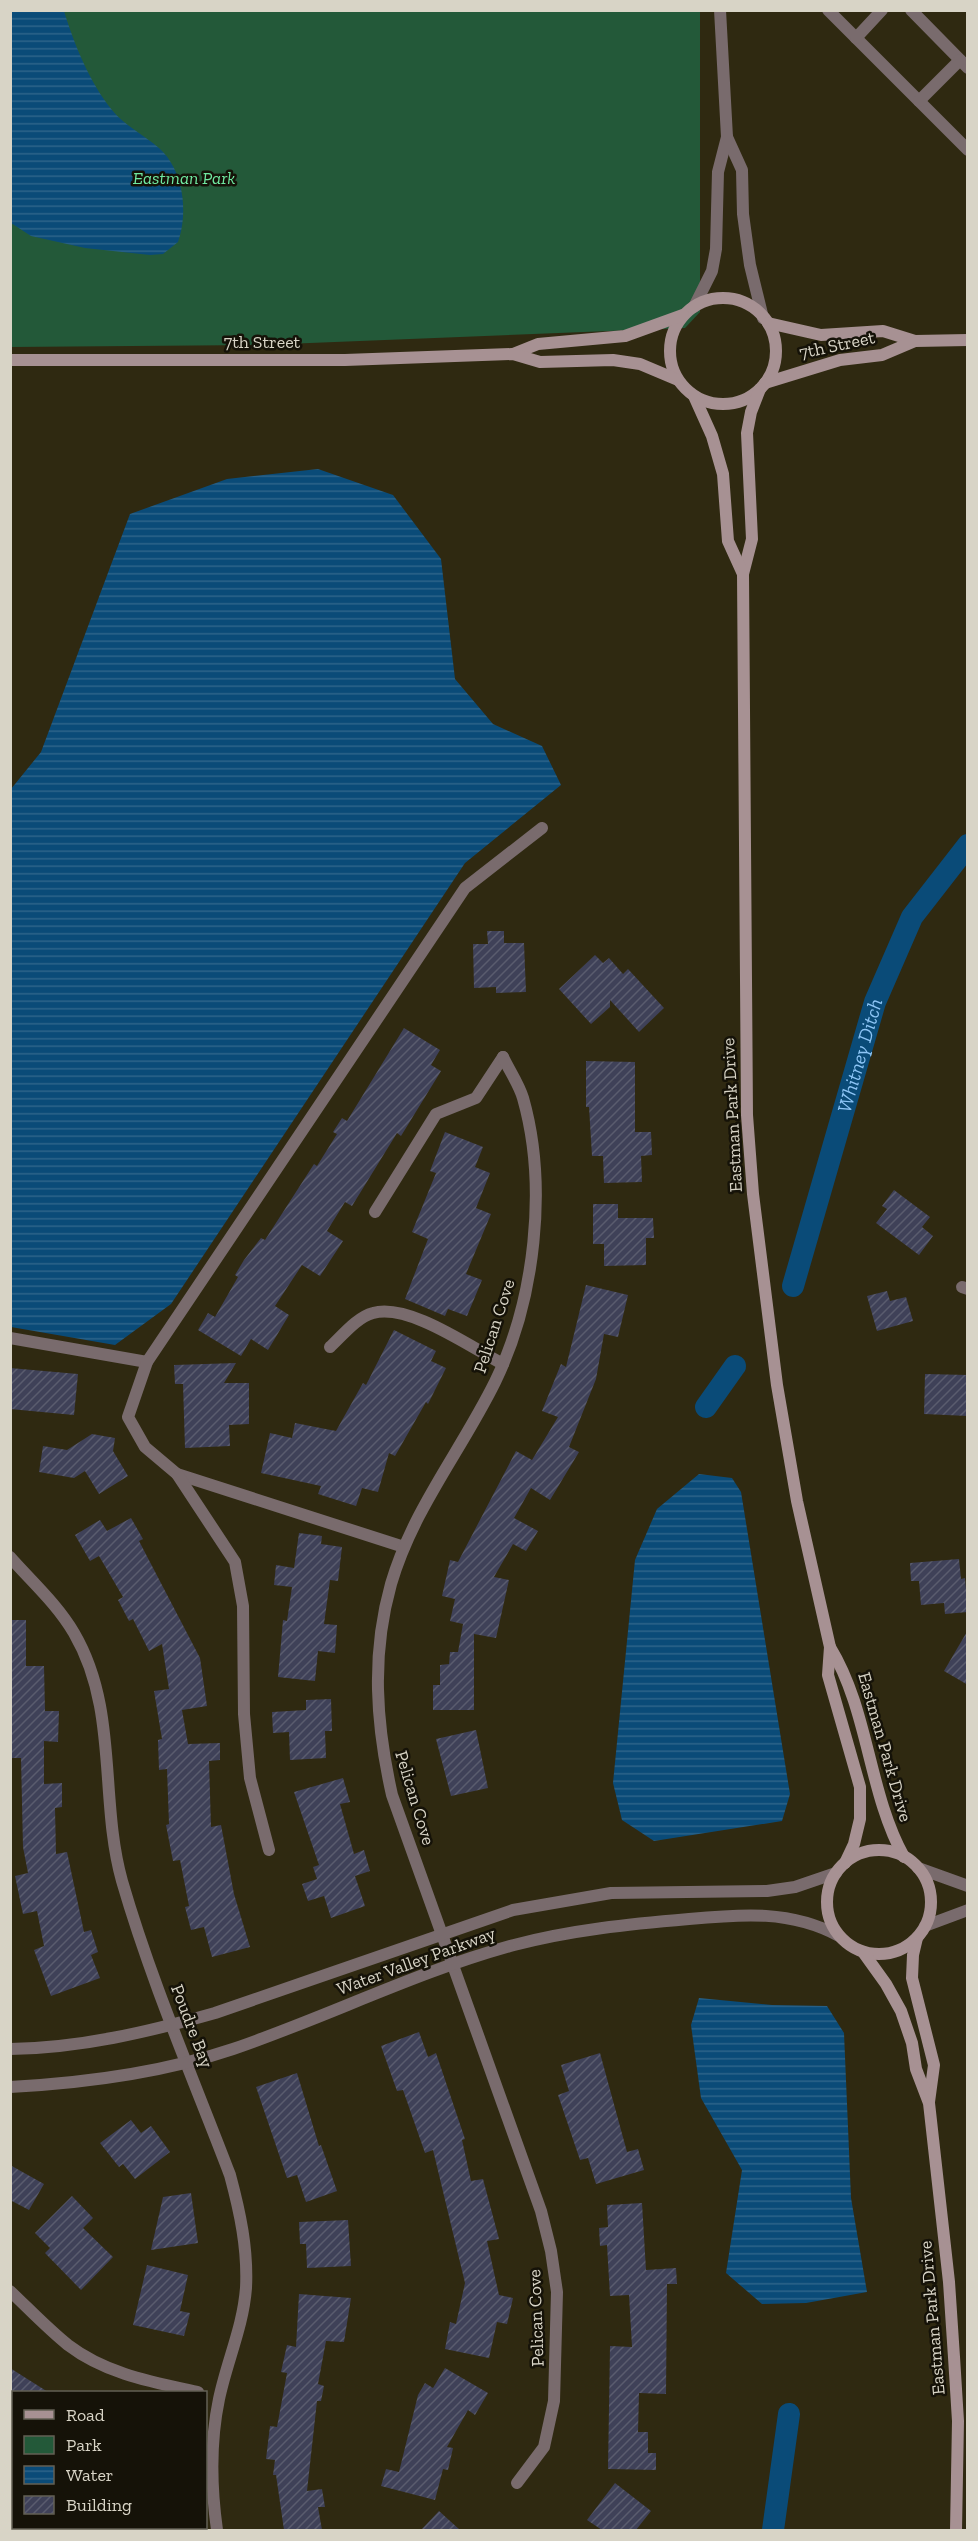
<svg xmlns="http://www.w3.org/2000/svg" width="978" height="2541" font-family="'Zilla Slab',serif">
<style>
.green{fill:#235939}
.water{fill:url(#water-rules)}
.lines{fill:none;stroke-linecap:round;stroke-linejoin:round}
.canal{stroke:#0a4b78;stroke-width:22}
.building{fill:url(#building-hatch)}
.lane{stroke:#796b6d;stroke-width:12}
.street{stroke:#796b6d;stroke-width:12}
.secondary{stroke:#a79193;stroke-width:12}
.labels{text-anchor:middle;stroke-width:5;stroke-linejoin:round;paint-order:stroke}
.park-label{font-size:18px;font-style:italic;fill:#70e9a1;stroke:#151208}
.street-label{font-size:18px;fill:#d8d4c6;stroke:#151208}
.water-label{font-size:20px;font-style:italic;fill:#8dc5f6;stroke:#151208}
</style>
<defs>
<pattern id="water-rules" width="6" height="5" patternUnits="userSpaceOnUse" patternTransform="scale(1.5)"><rect width="6" height="5" fill="#0a4b78"/><path d="M0 2.5h6" fill="none" stroke="#2d648a"/></pattern>
<pattern id="building-hatch" width="6" height="6" patternUnits="userSpaceOnUse" patternTransform="scale(1.5)"><rect width="6" height="6" fill="#3f4158"/><path d="M-1 1l2-2M0 6l6-6M5 7l2-2" fill="none" stroke="#5a5c6e"/></pattern>
</defs>
<rect width="100%" height="100%" fill="#2f2911"/>
<!-- green -->
<path class="green" d="M 10,11 L 700,11 L 700,312 L 685,328 L 260,345 L 11,347 Z"/>
<!-- water -->
<g class="water">
<path d="M 11,10 L 64,11 C 74,44 90,83 112,110 C 124,125 144,135 159,148 C 183,169 189,212 178,242 L 163,254 L 150,255 L 85,248 L 31,236 L 11,223 Z"/>
<path d="M 318,469 L 393,495 L 441,559 L 455,679 L 493,724 L 542,746 L 561,785 L 465,863 L 171,1304 L 115,1345 L 11,1327 L 11,789 L 41,752 L 130,514 L 227,479 Z"/>
<path d="M 699,1474 L 732,1478 L 741,1492 L 790,1794 L 782,1821 L 654,1841 L 622,1820 L 613,1783 L 635,1560 L 657,1509 Z"/>
<path d="M 699,1998 L 772,2005 L 827,2006 L 844,2033 L 851,2198 L 867,2292 L 806,2303 L 762,2304 L 726,2273 L 742,2170 L 701,2098 L 691,2025 Z"/>
</g>
<g class="lines">
<!-- canal -->
<g class="canal">
<path id="s1" d="M 793,1286 L 875,1002 L 912,917 L 968,845"/>
<path d="M 706,1407 L 735,1366"/>
<path d="M 773,2530 L 789,2414"/>
</g>
</g>
<!-- building -->
<g class="building">
<path d="M 487,931 L 504,931 L 504,943 L 524,943 L 526,992 L 496,993 L 496,987 L 474,988 L 473,944 L 488,944 Z"/>
<path d="M 595,955 L 603,963 L 609,958 L 623,974 L 628,969 L 664,1008 L 639,1032 L 610,1000 L 610,1007 L 591,1024 L 559,989 Z"/>
<path d="M 404,1028 L 440,1050 L 431,1065 L 441,1071 L 401,1136 L 397,1133 L 352,1206 L 345,1202 L 327,1231 L 343,1241 L 320,1276 L 302,1265 L 275,1306 L 289,1315 L 268,1350 L 251,1339 L 241,1356 L 198,1330 L 208,1313 L 215,1317 L 238,1277 L 235,1275 L 244,1260 L 261,1238 L 265,1240 L 314,1164 L 317,1166 L 337,1134 L 333,1132 L 342,1118 L 347,1121 Z"/>
<path d="M 586,1061 L 635,1062 L 635,1132 L 651,1132 L 652,1155 L 641,1156 L 642,1182 L 604,1183 L 603,1156 L 592,1156 L 589,1107 L 586,1107 Z"/>
<path d="M 445,1132 L 483,1147 L 475,1167 L 490,1173 L 476,1208 L 491,1214 L 466,1274 L 482,1280 L 467,1316 L 448,1309 L 445,1316 L 405,1299 L 428,1239 L 412,1232 L 436,1173 L 430,1171 Z"/>
<path d="M 894,1190 L 930,1217 L 922,1227 L 933,1236 L 919,1255 L 876,1223 L 887,1209 L 882,1206 Z"/>
<path d="M 593,1204 L 618,1204 L 618,1218 L 653,1218 L 654,1238 L 646,1238 L 646,1265 L 604,1266 L 604,1244 L 593,1244 Z"/>
<path d="M 586,1285 L 628,1295 L 618,1337 L 604,1334 L 596,1379 L 569,1447 L 579,1452 L 550,1500 L 531,1488 L 514,1518 L 538,1531 L 526,1551 L 513,1544 L 494,1577 L 509,1580 L 496,1638 L 474,1634 L 474,1710 L 433,1710 L 433,1685 L 440,1685 L 440,1665 L 449,1664 L 450,1652 L 458,1652 L 463,1624 L 450,1621 L 455,1599 L 442,1596 L 450,1560 L 458,1562 L 516,1451 L 532,1460 L 558,1417 L 542,1411 L 561,1364 L 566,1367 Z"/>
<path d="M 887,1291 L 890,1301 L 906,1297 L 913,1321 L 877,1331 L 867,1296 Z"/>
<path d="M 394,1330 L 436,1351 L 431,1361 L 446,1368 L 428,1404 L 426,1402 L 395,1456 L 389,1453 L 378,1492 L 362,1488 L 356,1506 L 318,1494 L 321,1486 L 261,1473 L 270,1433 L 292,1438 L 295,1423 L 336,1431 L 363,1383 L 366,1385 Z"/>
<path d="M 236,1363 L 224,1383 L 249,1383 L 249,1424 L 229,1425 L 230,1446 L 185,1448 L 183,1384 L 175,1384 L 174,1365 Z"/>
<path d="M 10,1368 L 78,1374 L 74,1415 L 10,1409 Z"/>
<path d="M 925,1374 L 968,1375 L 968,1416 L 924,1414 Z"/>
<path d="M 92,1434 L 115,1438 L 113,1451 L 128,1476 L 99,1494 L 85,1471 L 74,1478 L 39,1472 L 43,1446 L 67,1450 Z"/>
<path d="M 131,1518 L 143,1539 L 139,1541 L 200,1658 L 207,1706 L 182,1710 L 188,1744 L 220,1743 L 220,1760 L 209,1761 L 211,1827 L 221,1825 L 234,1894 L 250,1947 L 212,1957 L 204,1927 L 191,1930 L 185,1907 L 189,1906 L 180,1860 L 173,1861 L 166,1825 L 169,1824 L 167,1769 L 159,1770 L 158,1740 L 162,1739 L 154,1691 L 169,1689 L 162,1644 L 149,1651 L 133,1619 L 129,1621 L 118,1600 L 123,1597 L 99,1556 L 90,1561 L 75,1535 L 100,1520 L 107,1531 Z"/>
<path d="M 299,1533 L 322,1536 L 321,1544 L 342,1547 L 338,1581 L 330,1580 L 324,1624 L 337,1625 L 335,1653 L 318,1651 L 315,1681 L 278,1677 L 283,1620 L 287,1621 L 292,1587 L 274,1585 L 276,1565 L 294,1568 Z"/>
<path d="M 959,1559 L 961,1579 L 965,1578 L 968,1612 L 945,1614 L 944,1603 L 921,1605 L 919,1581 L 911,1581 L 910,1563 Z"/>
<path d="M 10,1620 L 26,1620 L 26,1666 L 44,1666 L 45,1711 L 59,1711 L 58,1742 L 44,1741 L 44,1784 L 62,1783 L 62,1807 L 55,1808 L 56,1854 L 67,1852 L 84,1932 L 91,1930 L 98,1952 L 91,1955 L 100,1978 L 51,1996 L 34,1950 L 44,1946 L 37,1911 L 23,1914 L 15,1876 L 28,1873 L 23,1847 L 21,1758 L 10,1758 Z"/>
<path d="M 968,1630 L 968,1685 L 944,1671 Z"/>
<path d="M 331,1699 L 332,1731 L 325,1731 L 326,1758 L 290,1760 L 289,1732 L 273,1733 L 272,1712 L 306,1710 L 306,1700 Z"/>
<path d="M 476,1730 L 488,1788 L 451,1796 L 436,1739 Z"/>
<path d="M 343,1778 L 350,1802 L 340,1804 L 354,1854 L 364,1850 L 370,1871 L 355,1876 L 365,1906 L 331,1918 L 324,1896 L 308,1901 L 302,1884 L 317,1879 L 313,1867 L 319,1865 L 294,1792 Z"/>
<path d="M 419,2032 L 428,2057 L 436,2053 L 465,2139 L 462,2140 L 471,2181 L 483,2179 L 499,2239 L 487,2241 L 499,2295 L 513,2298 L 507,2324 L 497,2322 L 489,2358 L 445,2349 L 450,2322 L 456,2324 L 465,2283 L 433,2150 L 425,2153 L 403,2090 L 397,2091 L 381,2046 Z"/>
<path d="M 600,2053 L 627,2152 L 638,2149 L 644,2170 L 596,2184 L 588,2158 L 580,2160 L 558,2095 L 569,2091 L 561,2065 Z"/>
<path d="M 297,2073 L 319,2146 L 321,2145 L 337,2191 L 306,2202 L 297,2175 L 287,2178 L 256,2087 Z"/>
<path d="M 131,2120 L 141,2133 L 151,2126 L 170,2152 L 135,2179 L 123,2164 L 119,2167 L 100,2143 Z"/>
<path d="M 10,2165 L 44,2184 L 29,2210 L 10,2200 Z"/>
<path d="M 191,2193 L 198,2243 L 151,2250 L 163,2197 Z"/>
<path d="M 72,2196 L 93,2218 L 83,2228 L 113,2257 L 81,2290 L 45,2253 L 50,2248 L 35,2233 Z"/>
<path d="M 642,2203 L 646,2270 L 676,2268 L 677,2284 L 667,2284 L 666,2394 L 639,2393 L 638,2432 L 648,2432 L 648,2453 L 656,2453 L 656,2470 L 608,2469 L 610,2346 L 632,2347 L 629,2295 L 610,2296 L 607,2245 L 600,2246 L 599,2228 L 608,2227 L 607,2205 Z"/>
<path d="M 348,2220 L 351,2266 L 307,2268 L 306,2244 L 300,2244 L 299,2222 Z"/>
<path d="M 147,2265 L 188,2275 L 180,2311 L 190,2313 L 184,2336 L 133,2325 Z"/>
<path d="M 299,2294 L 351,2298 L 344,2342 L 326,2341 L 318,2384 L 324,2386 L 321,2401 L 317,2401 L 307,2491 L 322,2489 L 325,2507 L 318,2507 L 322,2530 L 284,2530 L 276,2475 L 273,2475 L 275,2460 L 266,2459 L 270,2426 L 277,2427 L 287,2373 L 281,2372 L 287,2345 L 296,2347 Z"/>
<path d="M 10,2368 L 48,2392 L 10,2392 Z"/>
<path d="M 445,2368 L 488,2393 L 475,2415 L 468,2410 L 447,2447 L 453,2448 L 448,2470 L 443,2469 L 435,2500 L 381,2486 L 386,2469 L 399,2472 L 418,2395 L 425,2383 L 433,2388 Z"/>
<path d="M 615,2483 L 651,2511 L 636,2530 L 602,2530 L 587,2520 Z"/>
<path d="M 439,2511 L 460,2530 L 421,2530 Z"/>
</g>
<g class="lines">
<!-- lane -->
<g class="lane">
<path d="M 828,10 L 968,150"/>
<path d="M 911,10 L 968,68"/>
<path d="M 856,38 L 882,10"/>
<path d="M 919,101 L 960,60"/>
<path d="M 375,1212 L 436,1114 L 476,1098 L 503,1057"/>
<path d="M 10,1338 L 147,1362"/>
<path d="M 330,1347 C 342,1336 357,1317 373,1313 C 409,1303 470,1347 503,1364"/>
<path d="M 177,1474 L 404,1547"/>
<path d="M 269,1850 L 250,1778 L 244,1714 L 243,1606 L 235,1562 L 177,1474 L 145,1447 L 128,1417 L 147,1362 L 465,888 L 542,828"/>
</g>
<!-- street -->
<g class="street">
<path d="M 727,137 L 742,170 L 743,214 L 750,265 L 763,318"/>
<path d="M 694,307 L 712,271 L 716,249 L 718,172 L 727,137 L 720,10"/>
<path d="M 503,1057 C 509,1070 519,1084 523,1098 C 548,1186 535,1300 495,1382 C 461,1451 413,1509 391,1584 C 371,1655 376,1724 392,1795 L 541,2211 L 551,2251 L 557,2292 L 554,2401 L 544,2447 L 517,2483"/>
<path d="M 962,1287 L 968,1289"/>
<path d="M 10,1557 C 32,1582 57,1604 74,1633 C 119,1710 99,1799 122,1881 C 151,1981 193,2078 230,2175 C 240,2212 248,2249 246,2288 C 243,2327 227,2361 219,2399 C 210,2442 211,2487 217,2530"/>
<path d="M 918,1868 L 968,1886"/>
<path d="M 925,1926 L 968,1910"/>
<path d="M 10,2049 C 80,2048 148,2032 215,2013 L 513,1910 L 611,1893 L 767,1891 L 795,1887 L 836,1873"/>
<path d="M 10,2087 C 85,2083 162,2073 233,2049 C 327,2017 418,1971 514,1945 C 571,1930 630,1924 689,1919 C 742,1914 791,1910 839,1936"/>
<path d="M 10,2291 C 29,2309 48,2329 68,2345 C 106,2374 152,2382 198,2392"/>
</g>
<!-- secondary -->
<g class="secondary">
<circle cx="723" cy="351" r="53"/>
<path d="M 768,323 L 821,335 L 883,331 L 915,341 L 968,340"/>
<path d="M 513,354 L 538,344 L 625,336 L 683,315"/>
<path d="M 10,360 L 345,360 L 513,354 L 540,362 L 613,360 L 640,364 L 678,380"/>
<path d="M 765,383 L 840,360 L 882,355 L 915,341"/>
<path d="M 760,389 L 751,412 L 747,433 L 752,539 L 743,574 L 747,1115 L 753,1194 L 777,1385 L 797,1501 L 830,1647 L 828,1675 L 860,1787 L 860,1819 L 854,1844 L 845,1863"/>
<path d="M 694,396 L 712,436 L 723,474 L 728,541 L 743,574"/>
<path d="M 830,1647 C 869,1711 868,1792 904,1857"/>
<circle cx="879" cy="1902" r="52"/>
<path d="M 917,1938 L 913,1955 L 912,1978 L 934,2065 L 929,2102"/>
<path d="M 863,1952 L 886,1984 L 901,2011 L 912,2043 L 916,2069 L 929,2103 L 949,2282 L 954,2357 L 958,2421 L 956,2530"/>
</g>
</g>
<g class="labels">
<!-- park labels -->
<g class="park-label">
<text x="184" y="184">Eastman Park</text>
</g>
<!-- street labels -->
<g class="street-label">
<text x="262" y="348">7th Street</text>
<text transform="translate(837 345) rotate(-12)" y="6">7th Street</text>
<text transform="translate(732 1115) rotate(-93)" y="6">Eastman Park Drive</text>
<text transform="translate(494 1326) rotate(-72)" y="6">Pelican Cove</text>
<text transform="translate(885 1747) rotate(74)" y="6">Eastman Park Drive</text>
<text transform="translate(415 1798) rotate(73)" y="6">Pelican Cove</text>
<text transform="translate(416 1961) rotate(-20)" y="6">Water Valley Parkway</text>
<text transform="translate(192 2026) rotate(69)" y="6">Poudre Bay</text>
<text transform="translate(536 2318) rotate(-92)" y="6">Pelican Cove</text>
<text transform="translate(932 2318) rotate(-95)" y="6">Eastman Park Drive</text>
</g>
<!-- water labels -->
<g class="water-label">
<text dy="7" stroke="none"><textPath href="#s1" startOffset="240">Whitney Ditch</textPath></text>
</g>
</g>
<!-- border -->
<rect width="978" height="2541" fill="none" stroke="#d8d4c6" stroke-width="24"/>
<!-- legend -->
<rect x="12" y="2391" width="195" height="138" fill="#151208" stroke="#636054" stroke-width="1.5"/>
<rect x="24" y="2410" width="30" height="9" fill="#a79193" stroke="#636054" stroke-width="1.5"/>
<text x="66" y="2421" font-size="18" fill="#d8d4c6">Road</text>
<rect x="24" y="2436" width="30" height="18" fill="#235939" stroke="#636054" stroke-width="1.5"/>
<text x="66" y="2451" font-size="18" fill="#d8d4c6">Park</text>
<rect x="24" y="2466" width="30" height="18" fill="url(#water-rules)" stroke="#636054" stroke-width="1.5"/>
<text x="66" y="2481" font-size="18" fill="#d8d4c6">Water</text>
<rect x="24" y="2496" width="30" height="18" fill="url(#building-hatch)" stroke="#636054" stroke-width="1.5"/>
<text x="66" y="2511" font-size="18" fill="#d8d4c6">Building</text>
</svg>
